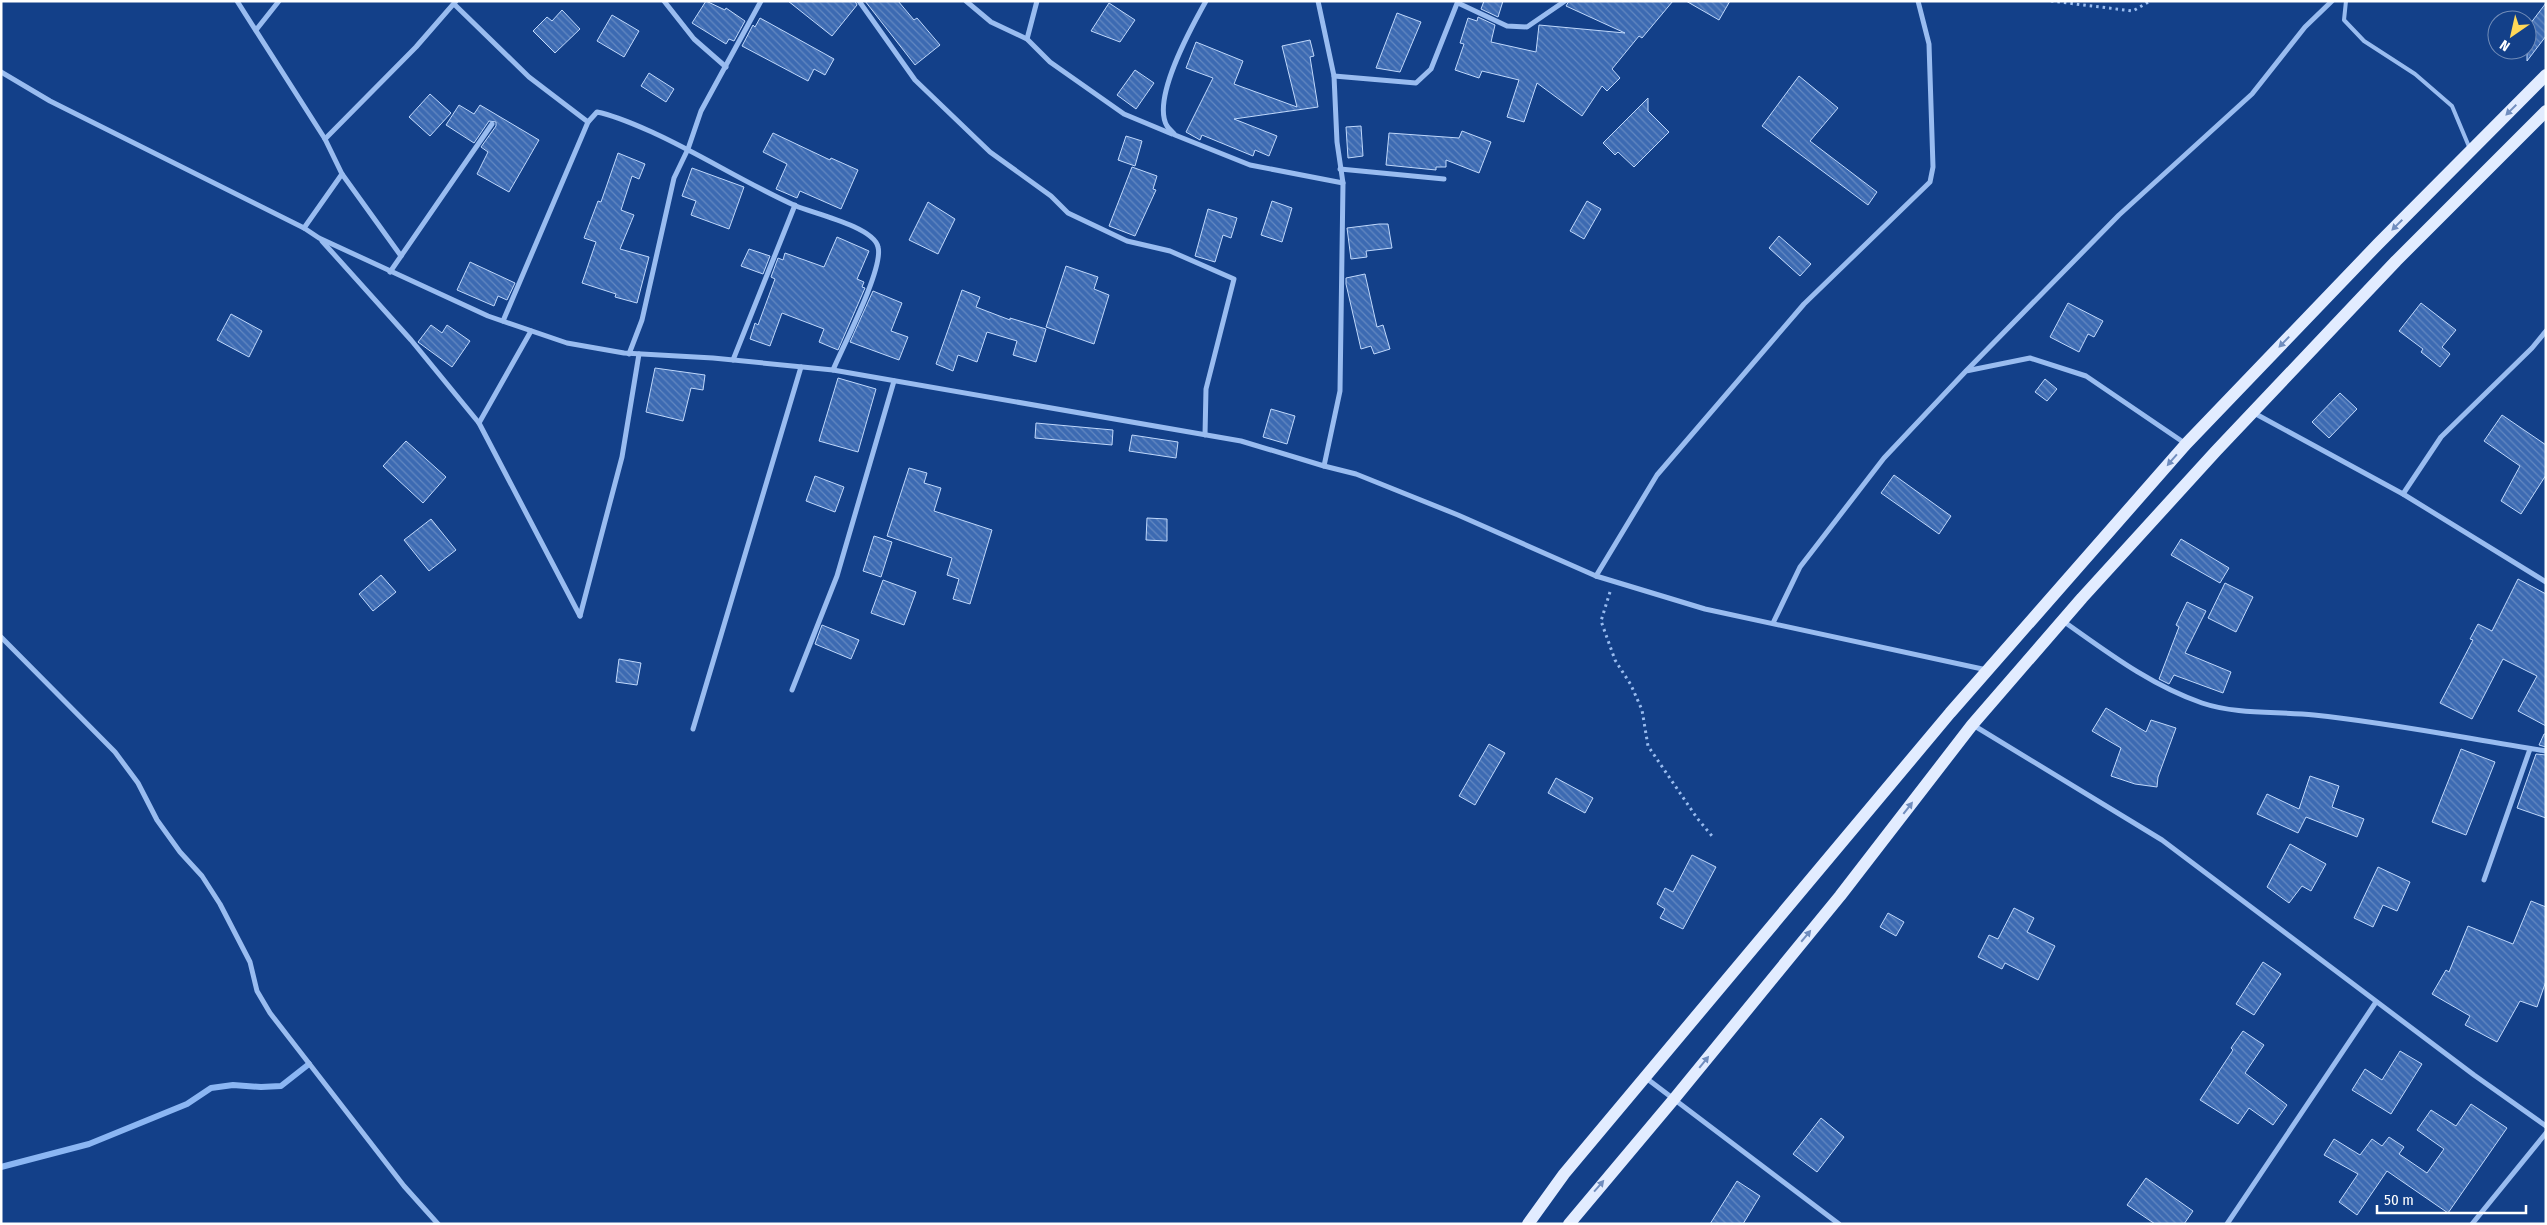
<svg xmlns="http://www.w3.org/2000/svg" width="2547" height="1225" font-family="'Fira Sans Condensed',sans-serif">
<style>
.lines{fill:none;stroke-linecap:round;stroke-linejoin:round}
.stream{stroke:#8bb6f3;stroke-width:6}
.building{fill:url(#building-back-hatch);stroke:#bfd8fc}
.path{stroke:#99bcf0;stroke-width:3;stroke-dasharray:2.5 4;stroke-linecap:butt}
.service{stroke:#99bcf0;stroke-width:4}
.minor{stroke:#99bcf0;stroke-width:5}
.primary{stroke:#e2ecff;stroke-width:12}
.oneway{fill:#708dbe}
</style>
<defs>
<pattern id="building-back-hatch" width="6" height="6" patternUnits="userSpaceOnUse" patternTransform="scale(1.25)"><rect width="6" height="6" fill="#3c6ab2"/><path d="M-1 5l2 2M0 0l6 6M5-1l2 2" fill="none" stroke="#6388c1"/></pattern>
</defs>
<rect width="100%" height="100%" fill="#134089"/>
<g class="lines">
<!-- stream -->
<path class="stream" d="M 1,1167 L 89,1144 L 187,1104 L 211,1088 L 233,1085 L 261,1087 L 281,1086 L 309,1064"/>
</g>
<!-- building -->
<g class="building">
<path d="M 706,1 L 725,10 L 726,8 L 745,21 L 734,41 L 729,39 L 726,44 L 692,23 Z"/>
<path d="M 788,1 L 855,1 L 857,5 L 832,36 Z"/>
<path d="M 865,1 L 898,1 L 914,20 L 917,18 L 940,45 L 915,65 Z"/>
<path d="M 1484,1 L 1503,1 L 1498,17 L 1481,9 Z"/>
<path d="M 1569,1 L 1673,1 L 1642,38 L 1639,36 L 1612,69 L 1620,78 L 1607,91 L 1602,86 L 1582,116 L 1537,83 L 1524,122 L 1507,117 L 1519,80 L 1482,71 L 1479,78 L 1455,70 L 1464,44 L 1460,43 L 1468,18 L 1477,21 L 1478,17 L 1495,25 L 1491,42 L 1536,52 L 1539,25 L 1625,33 L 1566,6 Z"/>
<path d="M 1686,1 L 1730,1 L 1719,20 Z"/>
<path d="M 1109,3 L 1135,20 L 1120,42 L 1091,31 Z"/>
<path d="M 2546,3 L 2546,36 L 2527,61 L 2527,28 Z"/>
<path d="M 562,10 L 580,29 L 555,53 L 533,31 L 547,17 L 552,21 Z"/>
<path d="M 1397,13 L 1421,22 L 1400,72 L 1376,68 Z"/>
<path d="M 612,15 L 639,31 L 624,57 L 597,41 Z"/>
<path d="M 760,18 L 834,59 L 825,75 L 814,69 L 808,81 L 742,46 L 753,25 L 755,27 Z"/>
<path d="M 1310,40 L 1314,56 L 1310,57 L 1318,107 L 1234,119 L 1277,136 L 1269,156 L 1255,150 L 1253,156 L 1202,135 L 1200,140 L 1186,132 L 1213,78 L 1186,68 L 1196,42 L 1243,61 L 1234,84 L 1297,107 L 1282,46 Z"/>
<path d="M 1135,70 L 1154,83 L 1136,109 L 1117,95 Z"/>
<path d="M 649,73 L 674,89 L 666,102 L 641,86 Z"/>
<path d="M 1799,76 L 1838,108 L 1810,141 L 1877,192 L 1868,205 L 1762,126 Z"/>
<path d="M 430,94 L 451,113 L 430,136 L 409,117 Z"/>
<path d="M 1648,98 L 1648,111 L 1669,132 L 1634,167 L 1618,152 L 1615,155 L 1603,143 Z"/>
<path d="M 459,105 L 474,114 L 480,105 L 539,140 L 509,192 L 477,174 L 488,152 L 481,147 L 496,126 L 496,122 L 489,121 L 474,143 L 446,125 Z"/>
<path d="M 1361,126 L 1363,156 L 1348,158 L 1346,127 Z"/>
<path d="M 1462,131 L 1491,142 L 1479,173 L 1446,160 L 1446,167 L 1436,167 L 1436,170 L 1386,165 L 1389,133 L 1459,138 Z"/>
<path d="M 773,133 L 830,160 L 831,158 L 858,170 L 841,209 L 800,191 L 797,198 L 776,189 L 787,164 L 763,152 Z"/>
<path d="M 1126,136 L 1142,141 L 1135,166 L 1118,160 Z"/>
<path d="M 618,153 L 645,164 L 639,179 L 632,176 L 621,210 L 634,215 L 620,249 L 649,257 L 637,303 L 615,297 L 616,294 L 582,283 L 596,242 L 584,238 L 598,201 L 601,202 Z"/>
<path d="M 1132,167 L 1157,176 L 1153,189 L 1156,190 L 1135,236 L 1109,226 Z"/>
<path d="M 692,168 L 744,187 L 729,229 L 691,215 L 696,201 L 682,196 Z"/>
<path d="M 1272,201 L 1292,208 L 1282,242 L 1261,235 Z"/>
<path d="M 1587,201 L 1601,209 L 1584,239 L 1570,231 Z"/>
<path d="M 928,202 L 955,219 L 938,254 L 909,240 Z"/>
<path d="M 1208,209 L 1237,218 L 1231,238 L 1223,235 L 1215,262 L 1195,256 Z"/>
<path d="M 1379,224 L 1388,224 L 1392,248 L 1366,251 L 1367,257 L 1351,259 L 1347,228 Z"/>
<path d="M 1779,236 L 1811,264 L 1800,276 L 1769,248 Z"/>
<path d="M 837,237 L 869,251 L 857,279 L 864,282 L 862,287 L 865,288 L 838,350 L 819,342 L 824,329 L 782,313 L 770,346 L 750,339 L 755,323 L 758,325 L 775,279 L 771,277 L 778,258 L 783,260 L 785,253 L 824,267 Z"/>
<path d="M 749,249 L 770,256 L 763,274 L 741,266 Z"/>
<path d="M 470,262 L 515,283 L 507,300 L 498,296 L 494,306 L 457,290 Z"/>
<path d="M 1066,266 L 1098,277 L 1094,289 L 1109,295 L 1094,344 L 1046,327 Z"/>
<path d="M 1365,274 L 1377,327 L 1383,325 L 1390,349 L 1374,354 L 1371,346 L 1361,349 L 1346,284 L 1346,278 Z"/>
<path d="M 962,290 L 980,297 L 976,307 L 1010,320 L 1010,318 L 1046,329 L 1036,362 L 1013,355 L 1017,341 L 987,332 L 977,362 L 958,355 L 953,371 L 936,364 Z"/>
<path d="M 873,291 L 902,303 L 891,331 L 908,337 L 899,360 L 850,342 Z"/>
<path d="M 2068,303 L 2103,321 L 2094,337 L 2088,334 L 2079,352 L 2050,337 Z"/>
<path d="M 2421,303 L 2456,330 L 2442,347 L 2450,354 L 2440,367 L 2421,352 L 2423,349 L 2399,331 Z"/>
<path d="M 231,314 L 262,331 L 249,357 L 217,340 Z"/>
<path d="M 431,325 L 442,333 L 447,325 L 470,341 L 452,367 L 418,342 Z"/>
<path d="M 655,368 L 705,375 L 703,390 L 691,388 L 683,421 L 646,412 Z"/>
<path d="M 838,378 L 876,389 L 858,452 L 819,441 Z"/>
<path d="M 2045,379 L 2057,389 L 2047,401 L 2035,392 Z"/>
<path d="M 2340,393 L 2357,409 L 2329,438 L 2312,422 Z"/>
<path d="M 1271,409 L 1295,416 L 1287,444 L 1263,437 Z"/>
<path d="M 2502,415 L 2546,445 L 2546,475 L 2521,514 L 2501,501 L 2520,466 L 2484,441 Z"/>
<path d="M 1036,423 L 1113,430 L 1112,445 L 1035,438 Z"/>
<path d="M 1132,435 L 1178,442 L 1176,458 L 1129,451 Z"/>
<path d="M 406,441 L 446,477 L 423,503 L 383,466 Z"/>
<path d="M 909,468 L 927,473 L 924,483 L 941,488 L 934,511 L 992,530 L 970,604 L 953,599 L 959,579 L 947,575 L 952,558 L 887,536 Z"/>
<path d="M 1894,475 L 1951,516 L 1939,534 L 1881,493 Z"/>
<path d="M 815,476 L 844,487 L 835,512 L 806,501 Z"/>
<path d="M 1147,518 L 1167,519 L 1167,541 L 1146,540 Z"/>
<path d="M 431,519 L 456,550 L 429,571 L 404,540 Z"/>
<path d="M 874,536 L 892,542 L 881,577 L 863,571 Z"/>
<path d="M 2181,539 L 2229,568 L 2220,583 L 2171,555 Z"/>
<path d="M 381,575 L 396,592 L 373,611 L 359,594 Z"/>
<path d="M 2518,579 L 2546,594 L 2546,726 L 2518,711 L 2537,676 L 2503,659 L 2472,719 L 2440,703 L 2473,640 L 2470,639 L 2478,624 L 2492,631 Z"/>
<path d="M 883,580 L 916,592 L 904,625 L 871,613 Z"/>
<path d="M 2225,583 L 2253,597 L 2236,632 L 2208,618 Z"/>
<path d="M 2187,602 L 2206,611 L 2185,653 L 2231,672 L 2223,693 L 2174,675 L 2169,684 L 2159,679 L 2179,627 L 2176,625 Z"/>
<path d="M 822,625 L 859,640 L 851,659 L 815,644 Z"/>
<path d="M 619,659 L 641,663 L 637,685 L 616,682 Z"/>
<path d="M 2106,708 L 2146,732 L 2151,720 L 2176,728 L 2158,777 L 2157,787 L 2135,784 L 2111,776 L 2121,748 L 2092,731 Z"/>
<path d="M 2544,734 L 2546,734 L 2546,747 L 2539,745 Z"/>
<path d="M 1489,744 L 1505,753 L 1475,805 L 1459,796 Z"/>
<path d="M 2461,749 L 2495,762 L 2466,835 L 2432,822 Z"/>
<path d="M 2536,754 L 2546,755 L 2546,818 L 2517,808 Z"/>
<path d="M 2310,776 L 2339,786 L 2332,807 L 2364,819 L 2357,837 L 2306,817 L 2298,833 L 2257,814 L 2267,794 L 2299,809 Z"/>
<path d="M 1556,778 L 1593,798 L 1585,813 L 1548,793 Z"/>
<path d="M 2290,844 L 2326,864 L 2311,891 L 2302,886 L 2289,903 L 2267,887 Z"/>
<path d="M 1692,855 L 1716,867 L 1683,929 L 1660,918 L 1665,909 L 1657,904 L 1665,888 L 1673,892 Z"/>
<path d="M 2378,867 L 2410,882 L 2397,911 L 2383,905 L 2373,927 L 2354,918 Z"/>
<path d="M 2531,901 L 2546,907 L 2546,981 L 2537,1007 L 2520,1001 L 2497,1042 L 2465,1025 L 2470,1016 L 2432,994 L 2446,970 L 2449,972 L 2468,926 L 2513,944 Z"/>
<path d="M 2014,908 L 2034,918 L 2027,932 L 2055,946 L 2038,980 L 2005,963 L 2002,969 L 1978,957 L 1989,935 L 1998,939 Z"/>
<path d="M 1888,913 L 1904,922 L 1896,936 L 1880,927 Z"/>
<path d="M 2263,962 L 2281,974 L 2254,1015 L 2236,1004 Z"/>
<path d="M 2243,1031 L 2264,1045 L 2245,1073 L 2287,1105 L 2273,1125 L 2249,1108 L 2238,1124 L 2200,1100 L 2233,1050 L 2231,1048 Z"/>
<path d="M 2400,1051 L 2422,1064 L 2391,1114 L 2352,1090 L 2365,1069 L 2382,1080 Z"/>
<path d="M 2471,1104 L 2507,1128 L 2448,1213 L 2387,1171 L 2357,1215 L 2339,1202 L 2358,1174 L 2324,1155 L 2334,1139 L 2360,1155 L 2372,1139 L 2382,1146 L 2389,1137 L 2404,1147 L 2399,1154 L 2427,1173 L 2444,1149 L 2417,1130 L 2431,1110 L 2456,1126 Z"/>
<path d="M 1821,1118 L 1844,1137 L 1817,1172 L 1793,1154 Z"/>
<path d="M 2146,1178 L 2193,1211 L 2184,1224 L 2155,1224 L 2127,1205 Z"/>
<path d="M 1737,1181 L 1760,1196 L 1743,1224 L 1710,1224 Z"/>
</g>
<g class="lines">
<!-- path -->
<g class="path">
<path d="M 2051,1 L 2133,11 L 2150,1"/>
<path d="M 1610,592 L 1601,621 L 1615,660 L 1631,685 L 1642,710 L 1648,746 L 1697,818 L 1712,836"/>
</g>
<!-- service -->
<path class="service" d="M 2346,1 L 2344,20 L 2364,41 L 2415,74 L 2452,106 L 2470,149"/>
<!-- minor -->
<g class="minor">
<path d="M 237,1 L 325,139 L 342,174 L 401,256"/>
<path d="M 664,1 L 694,39 L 726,67"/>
<path d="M 859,1 L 915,80 L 990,152 L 1051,196 L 1068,213 L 1127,241 L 1170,251 L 1234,279 L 1206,389 L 1205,435"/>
<path d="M 966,1 L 991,22 L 1027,39 L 1050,62 L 1124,114 L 1172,134"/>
<path d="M 1206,1 C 1192,26 1151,99 1167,126 C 1169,129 1173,132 1175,135 L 1250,165 L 1343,183"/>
<path d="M 1318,1 L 1334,76 L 1337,142 L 1343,183 L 1340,391 L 1324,466"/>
<path d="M 1458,3 L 1507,26 L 1527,27 L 1565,1"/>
<path d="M 454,4 L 529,77 L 588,122"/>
<path d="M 256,30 L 279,1"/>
<path d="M 1027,39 L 1037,1"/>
<path d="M 1,72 L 50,101 L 304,228 L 319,238 L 488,316 L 567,343 L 624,353 L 713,358 L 833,370 L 1241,441 L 1324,466 L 1356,474 L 1458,515 L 1596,576 L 1705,609 L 1987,670"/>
<path d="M 1334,76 L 1416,83 L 1431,69 L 1458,1"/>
<path d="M 325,139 L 416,47 L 456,1"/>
<path d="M 1340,169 L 1444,179"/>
<path d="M 304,228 L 342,174"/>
<path d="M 322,241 L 411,340 L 479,423 L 580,616"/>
<path d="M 390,272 L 492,124"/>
<path d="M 503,321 L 588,122 L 597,112 C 617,116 636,125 654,133 C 702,155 747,184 796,206 C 813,213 874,227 878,247 C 884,268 843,346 833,370"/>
<path d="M 629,354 L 642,320 L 674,178 L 688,149 L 701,111 L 761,1"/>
<path d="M 733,360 L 795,205"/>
<path d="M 1967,370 L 2119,215 L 2252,94 L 2305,27 L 2332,1"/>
<path d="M 2254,413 L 2403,494 L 2546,582"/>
<path d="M 479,423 L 531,331"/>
<path d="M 2403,494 L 2441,437 L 2532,348 L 2546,331"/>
<path d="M 1596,576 L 1657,475 L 1804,304 L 1930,182 L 1933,167 L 1929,44 L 1918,1"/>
<path d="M 580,616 L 622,457 L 639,354"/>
<path d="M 2063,621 C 2107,652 2150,685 2202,703 C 2238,715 2277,711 2314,715 C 2392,723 2469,739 2546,751"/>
<path d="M 1773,623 L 1800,567 L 1884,458 L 1966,371 L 2030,358 L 2086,376 L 2186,444"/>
<path d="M 1,637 L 115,752 L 138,783 L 157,820 L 180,852 L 202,876 L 220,904 L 250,962 L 257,991 L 270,1013 L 404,1186 L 438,1224"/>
<path d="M 792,690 L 837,576 L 894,381"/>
<path d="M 1973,725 L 2162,840 L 2474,1075 L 2546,1126"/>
<path d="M 693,729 L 801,367"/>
<path d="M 2484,880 L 2530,749"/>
<path d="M 1646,1078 L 1839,1224"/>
<path d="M 2227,1224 L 2376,1002"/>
<path d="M 2472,1224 L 2546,1133"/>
</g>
<!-- primary -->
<g class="primary">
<path d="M 1528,1224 L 1564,1174 L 1950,713 L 2186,444 L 2378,244 L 2546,75"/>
<path d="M 1569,1224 L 1674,1099 L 1840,896 L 1972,725 L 2082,598 L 2216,451 L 2396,261 L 2546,111"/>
</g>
</g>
<!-- one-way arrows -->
<defs><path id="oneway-solid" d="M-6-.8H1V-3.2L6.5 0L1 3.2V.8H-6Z" transform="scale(1.25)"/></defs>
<g class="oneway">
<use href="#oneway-solid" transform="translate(2511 110) rotate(135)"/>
<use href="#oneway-solid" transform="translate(2397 225) rotate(135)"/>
<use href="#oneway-solid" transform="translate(2284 342) rotate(134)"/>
<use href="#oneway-solid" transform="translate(2172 460) rotate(131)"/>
<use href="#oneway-solid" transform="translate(1908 808) rotate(-52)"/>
<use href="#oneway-solid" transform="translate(1806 936) rotate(-50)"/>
<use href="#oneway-solid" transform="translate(1704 1062) rotate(-51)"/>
<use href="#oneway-solid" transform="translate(1599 1186) rotate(-49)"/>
</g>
<!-- border -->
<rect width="2547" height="1225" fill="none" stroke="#ffffff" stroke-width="5"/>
<!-- north arrow -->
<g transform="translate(2512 35) rotate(214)"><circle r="24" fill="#134089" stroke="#718cb8"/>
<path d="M0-4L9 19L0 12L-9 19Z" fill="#ffd858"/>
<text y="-8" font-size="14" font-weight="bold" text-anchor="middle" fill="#ffffff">N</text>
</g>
<!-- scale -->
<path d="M2377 1205v8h149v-8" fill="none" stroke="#ffffff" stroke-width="2.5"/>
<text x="2384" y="1205" font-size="15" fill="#ffffff" stroke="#134089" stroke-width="4" paint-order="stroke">50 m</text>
</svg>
